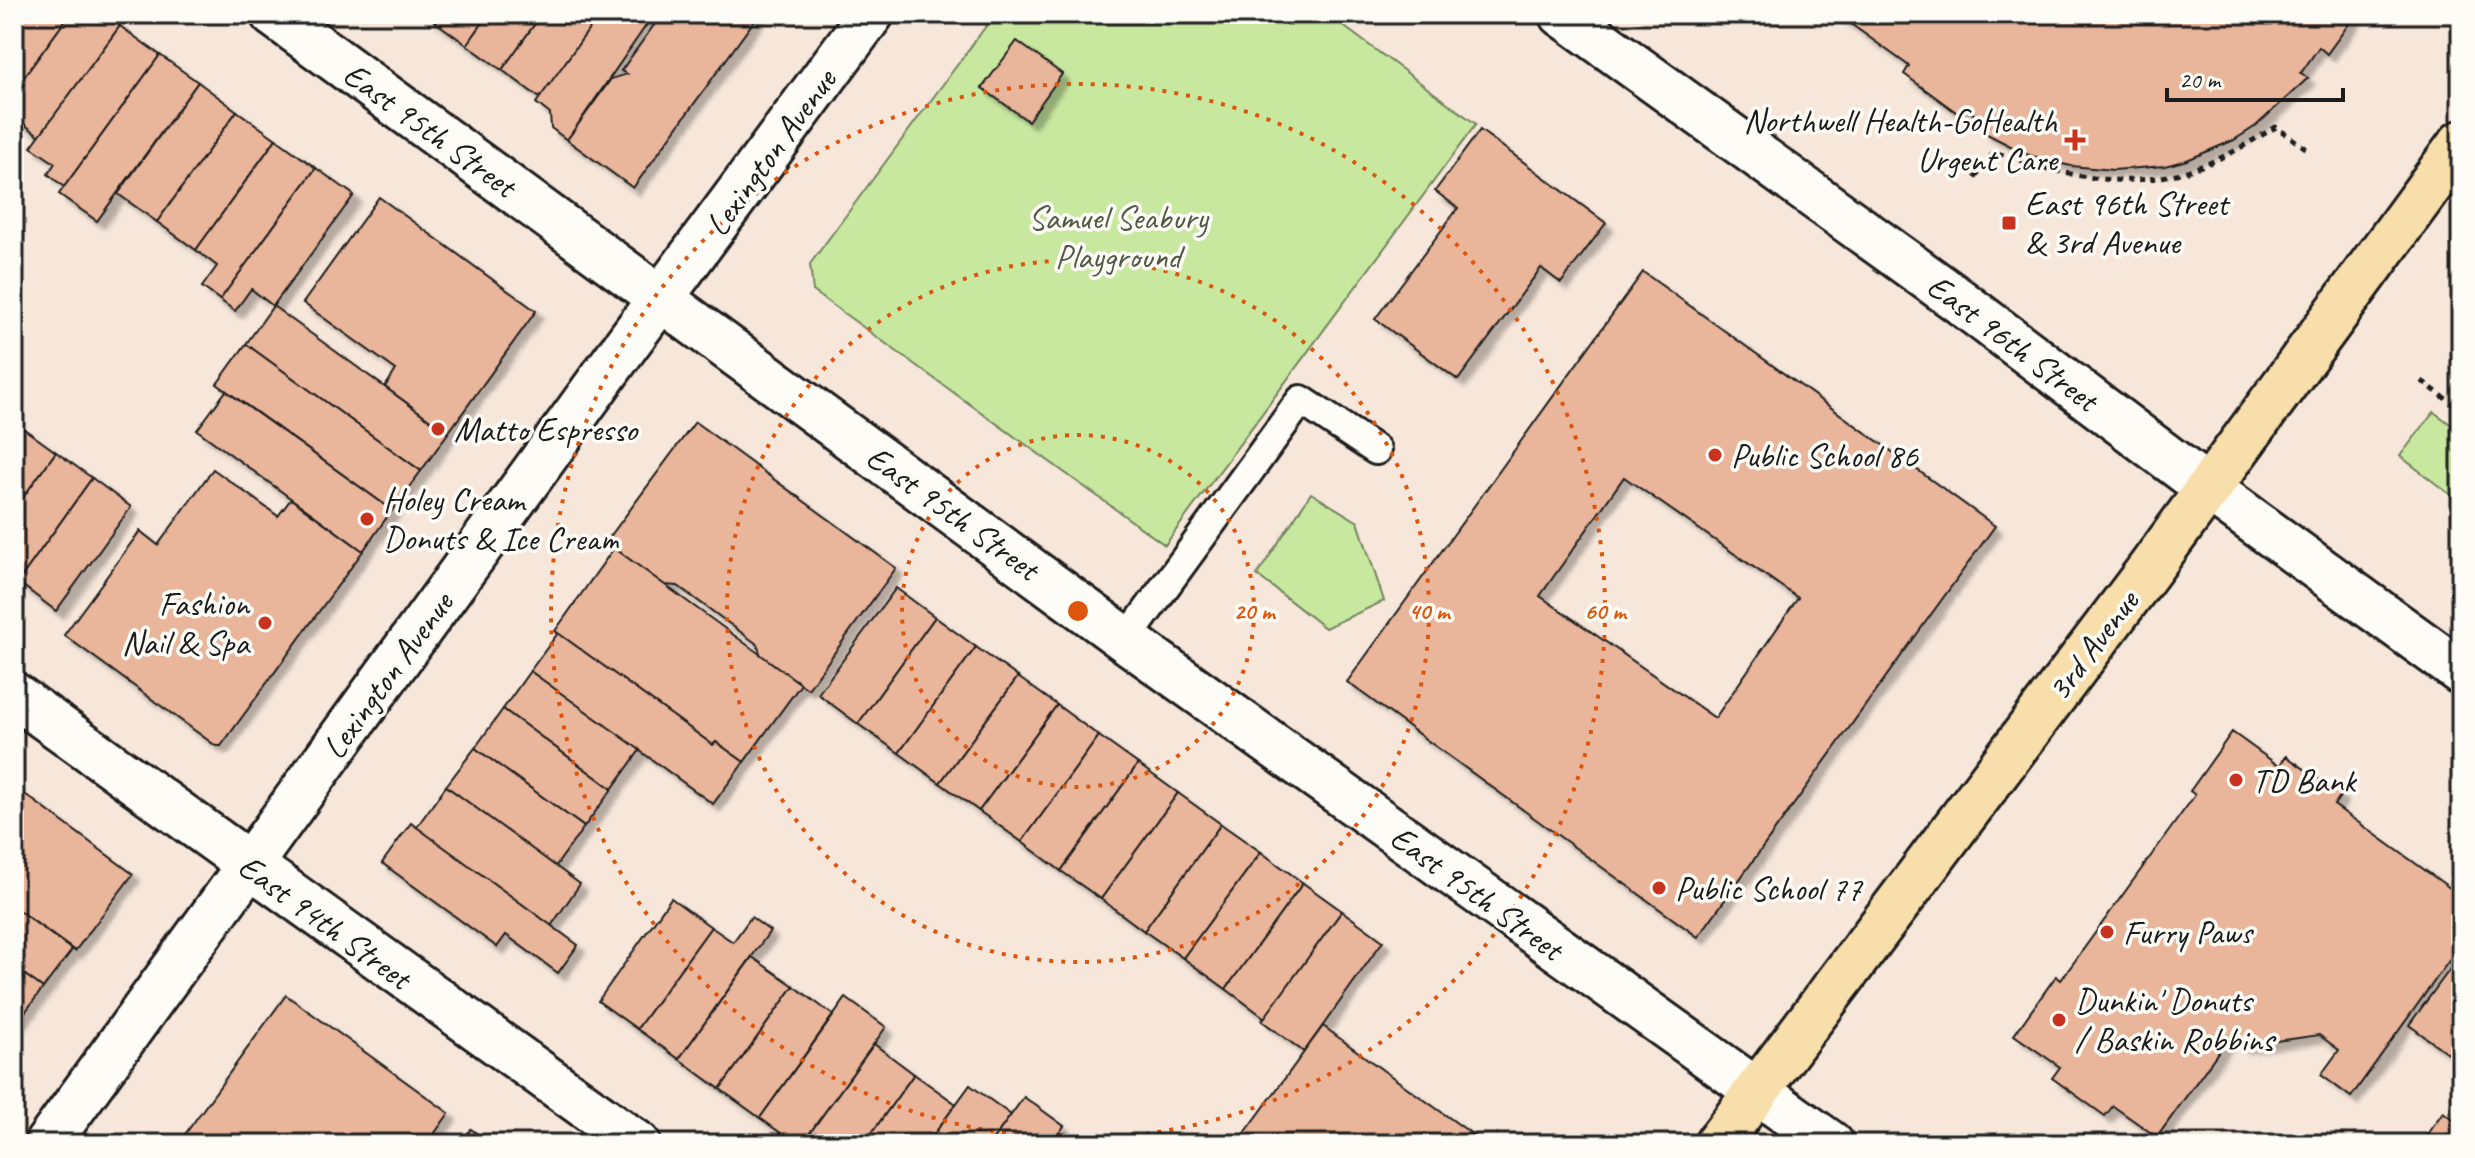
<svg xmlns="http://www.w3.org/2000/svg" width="2475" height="1158" font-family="Caveat,sans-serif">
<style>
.green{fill:#c8e8a0;stroke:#72825e;stroke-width:2}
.building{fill:#e9b59b;stroke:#1c1c1c;stroke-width:2;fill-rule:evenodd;filter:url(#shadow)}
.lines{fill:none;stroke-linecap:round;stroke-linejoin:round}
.lane-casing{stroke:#1c1c1c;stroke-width:34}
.street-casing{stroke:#1c1c1c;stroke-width:50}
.secondary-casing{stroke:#1c1c1c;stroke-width:50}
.primary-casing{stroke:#1c1c1c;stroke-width:50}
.path{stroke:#1c1c1c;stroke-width:5;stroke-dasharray:6 6;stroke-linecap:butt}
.lane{stroke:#fdfcf7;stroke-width:28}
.street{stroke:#fdfcf7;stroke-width:44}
.secondary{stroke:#fdfcf7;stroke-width:44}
.primary{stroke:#f8deab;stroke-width:44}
.ring{fill:none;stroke:#de560d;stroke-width:4;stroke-dasharray:4 8}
.poi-dot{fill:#c8321e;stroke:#fdfcf7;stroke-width:3}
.labels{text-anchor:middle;stroke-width:7;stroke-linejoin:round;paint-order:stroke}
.poi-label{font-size:34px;fill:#1c1c1c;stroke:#fdfcf7;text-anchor:start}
.street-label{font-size:34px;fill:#1c1c1c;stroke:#fdfcf7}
.park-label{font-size:34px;fill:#505944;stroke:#fdfcf7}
.centre{fill:#de560d;stroke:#fdfcf7;stroke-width:4}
.ring-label{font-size:24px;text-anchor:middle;font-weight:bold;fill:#de560d;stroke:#fdfcf7;stroke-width:7;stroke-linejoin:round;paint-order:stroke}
</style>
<defs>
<filter id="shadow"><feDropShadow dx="7" dy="7" stdDeviation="2" flood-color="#0004"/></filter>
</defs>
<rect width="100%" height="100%" fill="#f7e7db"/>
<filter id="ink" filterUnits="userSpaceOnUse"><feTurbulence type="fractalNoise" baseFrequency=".0125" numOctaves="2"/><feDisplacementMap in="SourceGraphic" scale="16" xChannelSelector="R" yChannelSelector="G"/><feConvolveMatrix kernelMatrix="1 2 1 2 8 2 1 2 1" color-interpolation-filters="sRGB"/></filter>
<g filter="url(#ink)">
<!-- green -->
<g class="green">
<path d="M 995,14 L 1327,14 L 1476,124 L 1165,545 L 813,291 L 810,264 Z"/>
<path d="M 2434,412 L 2461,432 L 2461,503 L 2400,456 Z"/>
<path d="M 1311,493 L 1358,522 L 1384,601 L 1325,628 L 1257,575 Z"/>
</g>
<!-- building -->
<g class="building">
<path d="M 14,14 L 70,14 L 14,91 Z"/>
<path d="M 70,14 L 103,14 L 120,26 L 40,136 L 17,119 L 14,123 L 14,91 Z"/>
<path d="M 432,14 L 489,14 L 467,45 L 430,18 Z"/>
<path d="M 489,14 L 542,14 L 502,70 L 467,45 Z"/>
<path d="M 542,14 L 600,14 L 540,98 L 502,70 Z"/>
<path d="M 600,14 L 654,14 L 567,140 L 551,128 L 550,114 L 536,103 Z"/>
<path d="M 662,14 L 759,14 L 633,188 L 567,140 L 611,79 L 627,74 L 621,71 Z"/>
<path d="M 1837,14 L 2356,14 L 2327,54 L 2319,47 L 2301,73 L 2308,78 L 2256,126 L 2234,140 L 2187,160 L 2165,166 L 2113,170 L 2071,166 L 2046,160 L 2026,154 L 1983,132 L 1989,125 L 1965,108 L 1960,115 L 1904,74 L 1909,66 Z"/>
<path d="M 120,26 L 160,55 L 64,187 L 48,174 L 55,163 L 31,147 Z"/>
<path d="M 1017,41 L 1062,74 L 1028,121 L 982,88 Z"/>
<path d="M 160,55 L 198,82 L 97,221 L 59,194 Z"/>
<path d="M 198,82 L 237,111 L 157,222 L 118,194 Z"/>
<path d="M 237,111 L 276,139 L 196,250 L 157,222 Z"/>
<path d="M 1480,130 L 1606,223 L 1561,283 L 1541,268 L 1458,380 L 1375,319 L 1458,208 L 1435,191 Z"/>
<path d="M 276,139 L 316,168 L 220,300 L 202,287 L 217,266 L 196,250 Z"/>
<path d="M 316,168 L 354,195 L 273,306 L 251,289 L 235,311 L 220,300 Z"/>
<path d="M 379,197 L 536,311 L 448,433 L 385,387 L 396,370 L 303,303 Z"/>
<path d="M 1643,272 L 1995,526 L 1698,937 L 1347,682 ZM 1624,477 L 1798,598 L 1715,718 L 1540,596 Z"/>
<path d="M 273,306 L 448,433 L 421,471 L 246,344 Z"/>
<path d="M 246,344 L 421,471 L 392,510 L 217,384 Z"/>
<path d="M 226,391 L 392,510 L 363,551 L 197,430 Z"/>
<path d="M 695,422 L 896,568 L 808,689 L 761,656 L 757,644 L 678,586 L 664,585 L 606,542 Z"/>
<path d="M 20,426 L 56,452 L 14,510 L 14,434 Z"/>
<path d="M 56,452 L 92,478 L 18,582 L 14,580 L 14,510 Z"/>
<path d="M 213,469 L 278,516 L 291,499 L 363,551 L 221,746 L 216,746 L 64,635 L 140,531 L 158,545 Z"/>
<path d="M 92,478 L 131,507 L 56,611 L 18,582 Z"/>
<path d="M 614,548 L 801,684 L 744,762 L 716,742 L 713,745 L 555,631 Z"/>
<path d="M 896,588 L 935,617 L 858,724 L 818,694 Z"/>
<path d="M 935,617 L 976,647 L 899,753 L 858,724 Z"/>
<path d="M 558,633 L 713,745 L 716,742 L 744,762 L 713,804 L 530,671 Z"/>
<path d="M 976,647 L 1018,677 L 940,783 L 899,753 Z"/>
<path d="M 530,671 L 640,750 L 612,789 L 503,709 Z"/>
<path d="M 1018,677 L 1057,705 L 979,811 L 940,783 Z"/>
<path d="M 1057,705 L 1099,736 L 1022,842 L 979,811 Z"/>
<path d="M 503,709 L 612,789 L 584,827 L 475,748 Z"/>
<path d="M 2232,732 L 2279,766 L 2286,756 L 2341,795 L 2334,805 L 2461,896 L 2461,944 L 2351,1097 L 2321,1075 L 2339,1050 L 2319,1035 L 2241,1046 L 2229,1037 L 2157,1137 L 2113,1106 L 2105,1116 L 2052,1078 L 2060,1067 L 2014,1035 L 2056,976 L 2061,980 L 2195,795 L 2190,791 Z"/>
<path d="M 1099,736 L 1138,764 L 1061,871 L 1022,842 Z"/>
<path d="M 475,748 L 584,827 L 555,867 L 446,786 Z"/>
<path d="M 1138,764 L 1178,793 L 1101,899 L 1061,871 Z"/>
<path d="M 14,786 L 133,874 L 75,951 L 14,907 Z"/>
<path d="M 446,786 L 580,884 L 551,926 L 416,828 Z"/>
<path d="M 1178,793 L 1221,824 L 1144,931 L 1101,899 Z"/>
<path d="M 411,823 L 578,945 L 558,973 L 506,935 L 497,947 L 382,863 Z"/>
<path d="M 1221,824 L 1261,852 L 1183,958 L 1144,931 Z"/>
<path d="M 1261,852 L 1303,883 L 1226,989 L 1183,958 Z"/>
<path d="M 1303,883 L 1342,911 L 1265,1018 L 1226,989 Z"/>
<path d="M 671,898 L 711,927 L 637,1029 L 598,1001 Z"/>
<path d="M 14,907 L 72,950 L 43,988 L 14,967 Z"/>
<path d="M 1342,911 L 1383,941 L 1304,1052 L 1262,1021 Z"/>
<path d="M 751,917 L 770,931 L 679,1059 L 637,1029 L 711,927 L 733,942 Z"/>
<path d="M 2461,954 L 2461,1063 L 2409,1025 Z"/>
<path d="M 752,957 L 794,986 L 720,1089 L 679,1059 Z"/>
<path d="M 14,967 L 43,988 L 14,1027 Z"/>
<path d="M 794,986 L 833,1015 L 760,1118 L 720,1089 Z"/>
<path d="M 286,995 L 449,1113 L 427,1144 L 178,1144 Z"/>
<path d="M 846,998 L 886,1027 L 802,1144 L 796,1144 L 760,1118 Z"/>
<path d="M 1323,1026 L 1384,1071 L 1486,1144 L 1237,1144 Z"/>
<path d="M 874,1044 L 914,1074 L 864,1144 L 802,1144 Z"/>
<path d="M 914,1074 L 956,1104 L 927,1144 L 864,1144 Z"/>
<path d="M 970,1085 L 1011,1115 L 990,1144 L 927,1144 Z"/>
<path d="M 1024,1097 L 1064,1126 L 1051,1144 L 990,1144 Z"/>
<path d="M 2461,1111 L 2461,1144 L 2420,1144 L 2443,1112 L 2454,1120 Z"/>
<path d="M 471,1129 L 491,1144 L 460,1144 Z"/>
</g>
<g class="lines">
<defs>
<path id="lane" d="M 1126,640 L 1301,400 L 1376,450"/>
<g id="street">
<path d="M 273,14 L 1126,640 L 1831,1144"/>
<path d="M 14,695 L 638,1144"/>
</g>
<g id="secondary">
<path d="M 1562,14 L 1958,300 L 2209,489 L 2461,672"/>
<path d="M 47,1144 L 626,345 L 871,14"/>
</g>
<path id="primary" d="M 1717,1144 L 2148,571 L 2461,143"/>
</defs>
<!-- lane casing -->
<use href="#lane" class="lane-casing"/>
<!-- street casing -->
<use href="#street" class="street-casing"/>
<!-- secondary casing -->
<use href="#secondary" class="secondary-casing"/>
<!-- primary casing -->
<use href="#primary" class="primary-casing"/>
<!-- path -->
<g class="path">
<path d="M 1975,178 L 1994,152 C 2074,178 2135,196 2216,160 C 2237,151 2256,138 2276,127 L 2307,149"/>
<path d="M 2422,381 L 2461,410"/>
</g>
<!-- lane -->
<use href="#lane" class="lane"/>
<!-- street -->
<use href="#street" class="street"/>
<!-- secondary -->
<use href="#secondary" class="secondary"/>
<!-- primary -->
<use href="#primary" class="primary"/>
</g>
</g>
<!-- distance rings -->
<g class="ring">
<circle cx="1078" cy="611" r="176"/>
<circle cx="1078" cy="611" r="351"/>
<circle cx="1078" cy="611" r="527"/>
</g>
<!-- markers -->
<g class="poi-dot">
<path d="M2071 128h8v8h8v8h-8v8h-8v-8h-8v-8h8z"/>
<rect x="2001" y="215" width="16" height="16" rx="4"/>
<circle cx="438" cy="429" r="8"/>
<circle cx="1715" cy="455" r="8"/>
<circle cx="367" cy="519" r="8"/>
<circle cx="265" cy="623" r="8"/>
<circle cx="2236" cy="780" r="8"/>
<circle cx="1659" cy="888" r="8"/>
<circle cx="2107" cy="932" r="8"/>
<circle cx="2059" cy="1020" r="8"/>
</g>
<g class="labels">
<!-- poi labels -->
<g class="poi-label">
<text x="2057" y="132" text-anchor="end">Northwell Health-GoHealth<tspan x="2057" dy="39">Urgent Care</tspan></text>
<text x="2025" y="215">East 96th Street<tspan x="2025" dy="39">&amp; 3rd Avenue</tspan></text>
<text x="454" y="441">Matto Espresso</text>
<text x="1731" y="467">Public School 86</text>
<text x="383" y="511">Holey Cream<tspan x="383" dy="39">Donuts &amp; Ice Cream</tspan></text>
<text x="249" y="615" text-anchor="end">Fashion<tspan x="249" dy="39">Nail &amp; Spa</tspan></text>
<text x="2252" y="792">TD Bank</text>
<text x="1675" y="900">Public School 77</text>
<text x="2123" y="944">Furry Paws</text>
<text x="2075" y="1012">Dunkin' Donuts<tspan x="2075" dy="39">/ Baskin Robbins</tspan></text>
</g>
<!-- street labels -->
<g class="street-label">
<text transform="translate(430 129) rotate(36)" y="12">East 95th Street</text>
<text transform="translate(770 152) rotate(-54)" y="12">Lexington Avenue</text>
<text transform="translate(2013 342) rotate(37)" y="12">East 96th Street</text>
<text transform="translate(953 512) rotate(36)" y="12">East 95th Street</text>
<text transform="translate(2092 645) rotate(-53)" y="12">3rd Avenue</text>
<text transform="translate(387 675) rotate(-54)" y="12">Lexington Avenue</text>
<text transform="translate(1477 892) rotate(36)" y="12">East 95th Street</text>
<text transform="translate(325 921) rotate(36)" y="12">East 94th Street</text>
</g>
<!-- park labels -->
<g class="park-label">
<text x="1118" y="229">Samuel Seabury<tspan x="1118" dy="39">Playground</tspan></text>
</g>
</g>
<circle cx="1078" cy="611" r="12" class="centre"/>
<g class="ring-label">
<text x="1254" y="619">20 m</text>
<text x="1429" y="619">40 m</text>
<text x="1605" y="619">60 m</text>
</g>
<!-- margin -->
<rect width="2475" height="1158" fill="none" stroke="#fdfcf7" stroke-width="48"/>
<rect x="24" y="24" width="2427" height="1110" fill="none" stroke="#1c1c1c" stroke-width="3" filter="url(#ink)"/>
<!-- scale -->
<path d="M2167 88v12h176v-12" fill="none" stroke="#1c1c1c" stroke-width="4"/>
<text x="2179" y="88" font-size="24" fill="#1c1c1c" stroke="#fdfcf7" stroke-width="6" paint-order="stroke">20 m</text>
</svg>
